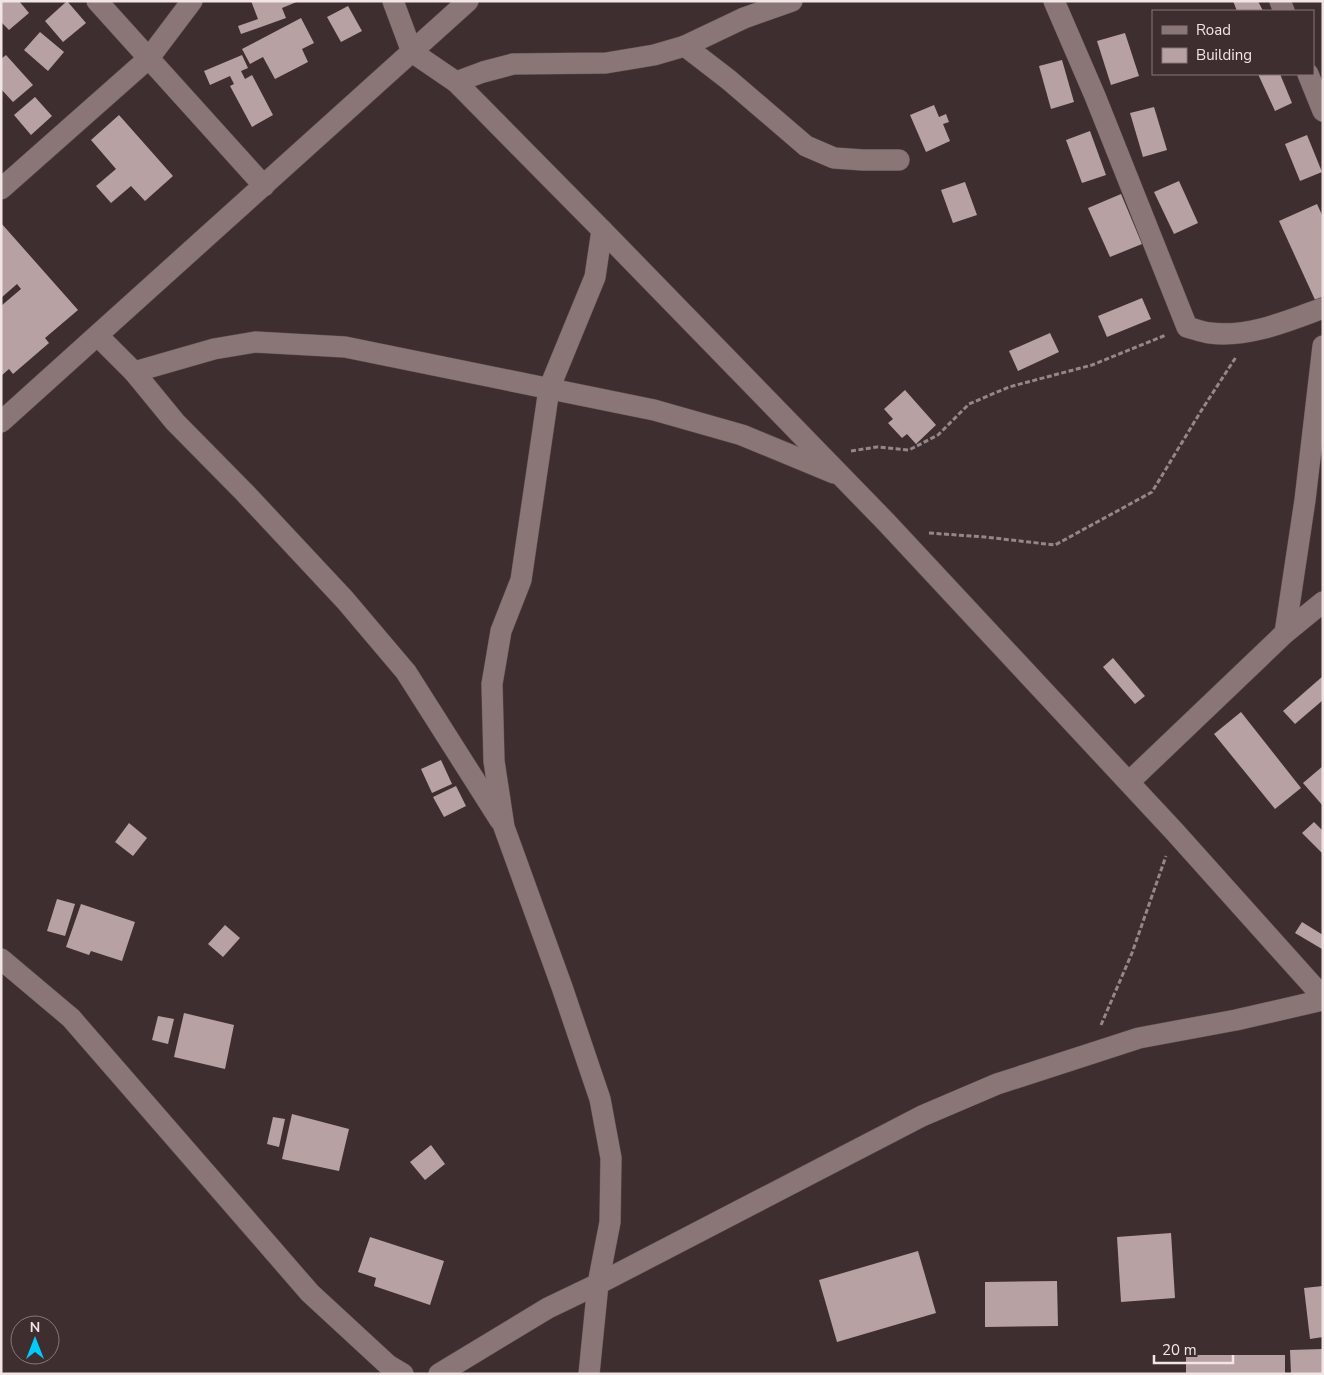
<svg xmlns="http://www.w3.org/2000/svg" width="1324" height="1375" font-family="'Nunito Sans',sans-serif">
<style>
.building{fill:#b7a1a3}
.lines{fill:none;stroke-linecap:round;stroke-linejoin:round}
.street-casing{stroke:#5a4c4d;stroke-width:22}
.path{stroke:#958687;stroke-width:3;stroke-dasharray:5 2.5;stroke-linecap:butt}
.street{stroke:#8a7677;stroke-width:21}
</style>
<rect width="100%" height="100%" fill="#3f2e2f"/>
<!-- building -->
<g class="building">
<path d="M 1,1 L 19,1 L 29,13 L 9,30 L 1,22 Z"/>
<path d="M 67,1 L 86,23 L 63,42 L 45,21 Z"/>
<path d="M 251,1 L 299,1 L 282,8 L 286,18 L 241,34 L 238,26 L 258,19 Z"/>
<path d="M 1233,1 L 1258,1 L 1263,11 L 1237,11 Z"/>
<path d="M 348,6 L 362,31 L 341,42 L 327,17 Z"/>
<path d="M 301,18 L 314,43 L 302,49 L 308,62 L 275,79 L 263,57 L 250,64 L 242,49 Z"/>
<path d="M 40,32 L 64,52 L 48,71 L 24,50 Z"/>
<path d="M 1125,33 L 1139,76 L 1111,85 L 1097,41 Z"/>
<path d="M 6,55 L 33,85 L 13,102 L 1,89 L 1,59 Z"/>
<path d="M 242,55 L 248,68 L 241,71 L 245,79 L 252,75 L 273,115 L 252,127 L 230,86 L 234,84 L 230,76 L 210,85 L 204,71 Z"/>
<path d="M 1062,60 L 1074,102 L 1051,109 L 1039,66 Z"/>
<path d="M 1258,74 L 1280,74 L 1292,103 L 1275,111 Z"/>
<path d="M 35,97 L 52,116 L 31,135 L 14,115 Z"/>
<path d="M 934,105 L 939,117 L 946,114 L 949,122 L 943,124 L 950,141 L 926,152 L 910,115 Z"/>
<path d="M 1154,107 L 1167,150 L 1143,157 L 1130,113 Z"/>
<path d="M 119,115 L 173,176 L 145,201 L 131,186 L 111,203 L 96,186 L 116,169 L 91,140 Z"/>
<path d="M 1090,131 L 1106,175 L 1082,183 L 1066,140 Z"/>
<path d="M 1307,135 L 1322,172 L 1300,181 L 1285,144 Z"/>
<path d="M 1179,181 L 1198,223 L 1174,234 L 1154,192 Z"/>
<path d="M 965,182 L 977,215 L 953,223 L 941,190 Z"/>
<path d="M 1121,194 L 1142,244 L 1110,257 L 1088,208 Z"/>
<path d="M 1317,204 L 1323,217 L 1323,299 L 1316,302 L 1279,221 Z"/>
<path d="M 1,223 L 78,310 L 45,338 L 49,343 L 13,374 L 9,369 L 1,376 L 1,306 L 21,289 L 17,284 L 1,298 Z"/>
<path d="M 1142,298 L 1151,319 L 1107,337 L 1098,316 Z"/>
<path d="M 1050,333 L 1059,352 L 1018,371 L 1009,351 Z"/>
<path d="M 905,390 L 936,425 L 916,444 L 907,434 L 902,438 L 888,423 L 893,419 L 884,409 Z"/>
<path d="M 1113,658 L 1145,696 L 1135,704 L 1103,667 Z"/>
<path d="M 1323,676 L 1323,700 L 1295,724 L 1283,711 Z"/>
<path d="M 1241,712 L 1301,788 L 1275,809 L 1214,734 Z"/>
<path d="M 441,760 L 452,784 L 432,793 L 421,769 Z"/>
<path d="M 1323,766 L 1323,806 L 1303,783 Z"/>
<path d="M 456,786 L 466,806 L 444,817 L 433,797 Z"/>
<path d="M 1314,822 L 1323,831 L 1323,854 L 1302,833 Z"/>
<path d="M 129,823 L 147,838 L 133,856 L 115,842 Z"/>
<path d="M 57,899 L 75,904 L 65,936 L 47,931 Z"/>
<path d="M 81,904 L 135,922 L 122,961 L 91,951 L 89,955 L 66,947 Z"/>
<path d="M 1302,922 L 1323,935 L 1322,949 L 1295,933 Z"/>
<path d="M 225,925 L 240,938 L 223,957 L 208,944 Z"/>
<path d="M 184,1013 L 234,1025 L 225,1069 L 174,1057 Z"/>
<path d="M 158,1016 L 174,1019 L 168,1044 L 152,1040 Z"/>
<path d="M 292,1114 L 349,1129 L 339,1171 L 282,1159 Z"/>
<path d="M 273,1117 L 285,1119 L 279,1147 L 267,1144 Z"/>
<path d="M 431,1145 L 445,1164 L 425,1180 L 410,1162 Z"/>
<path d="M 1171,1233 L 1175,1298 L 1121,1302 L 1117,1237 Z"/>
<path d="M 370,1237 L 444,1261 L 430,1305 L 374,1286 L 376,1278 L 358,1272 Z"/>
<path d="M 918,1251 L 936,1313 L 837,1342 L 819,1280 Z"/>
<path d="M 1057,1281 L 1058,1326 L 985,1327 L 985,1282 Z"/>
<path d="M 1323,1286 L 1323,1337 L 1310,1339 L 1304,1288 Z"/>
<path d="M 1323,1349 L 1323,1374 L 1291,1374 L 1290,1350 Z"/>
<rect x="1186" y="1355" width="99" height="19"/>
</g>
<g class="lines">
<defs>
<g id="street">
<path d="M 97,1 L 264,186"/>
<path d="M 393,1 L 412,52 L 456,82 L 602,230 L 886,522 L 1174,831 L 1323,997"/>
<path d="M 1054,1 L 1095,96 L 1187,327 C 1195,329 1202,332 1210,333 C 1248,338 1288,321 1323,308"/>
<path d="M 1280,1 L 1284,11"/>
<path d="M 685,46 L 729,80 L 806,146 L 834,158 L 863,160 L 899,160"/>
<path d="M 1308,74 L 1323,111"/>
<path d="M 456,82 L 483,72 L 513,64 L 606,63 L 654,55 L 685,46 L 744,18 L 792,1"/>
<path d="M 1,189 L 149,58 L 192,1"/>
<path d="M 98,336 L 134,372 L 175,422 L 245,493 L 345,600 L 406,672 L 500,820"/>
<path d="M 134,372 L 214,349 L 255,342 L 345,347 L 654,410 L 742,435 L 834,473"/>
<path d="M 1,422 L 468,1"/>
<path d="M 1285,633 L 1305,500 L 1323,346"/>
<path d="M 1129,782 L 1285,633 L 1323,602"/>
<path d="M 1,959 L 71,1018 L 310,1293 L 388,1365 L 403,1374"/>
<path d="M 439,1374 L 548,1308 L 598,1284 L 610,1222 L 611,1158 L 600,1099 L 562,987 L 504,827 L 494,761 L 492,684 L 501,631 L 521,580 L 549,389 L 595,277 L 602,230"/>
<path d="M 589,1374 L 598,1284 L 922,1116 L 997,1084 L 1139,1038 L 1236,1020 L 1323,1000"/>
</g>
</defs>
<!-- street casing -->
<use href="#street" class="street-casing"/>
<!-- path -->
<g class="path">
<path d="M 851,451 L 877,447 L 909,450 L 938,435 L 969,404 L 1009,387 L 1092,365 L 1166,335"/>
<path d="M 929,533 L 985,537 L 1055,545 L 1152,492 L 1201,411 L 1236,357"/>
<path d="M 1101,1025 L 1132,953 L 1166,856"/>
</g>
<!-- street -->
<use href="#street" class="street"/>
</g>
<!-- border -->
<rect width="1324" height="1375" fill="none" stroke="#f1e5e6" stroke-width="5"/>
<!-- legend -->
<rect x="1152" y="10" width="162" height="65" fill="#3f2e2f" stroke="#867778"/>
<rect x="1162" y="26" width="25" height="8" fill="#8a7677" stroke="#867778"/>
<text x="1196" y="35" font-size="15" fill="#f1e5e6">Road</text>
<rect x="1162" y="48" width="25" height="15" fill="#b7a1a3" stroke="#867778"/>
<text x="1196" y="60" font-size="15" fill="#f1e5e6">Building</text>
<!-- north arrow -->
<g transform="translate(35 1340)"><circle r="24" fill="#3f2e2f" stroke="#867778"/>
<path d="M0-4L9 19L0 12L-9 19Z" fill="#02cbf9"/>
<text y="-8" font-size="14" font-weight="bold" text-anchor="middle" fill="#f1e5e6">N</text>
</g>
<!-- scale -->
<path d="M1154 1355v8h79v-8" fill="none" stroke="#f1e5e6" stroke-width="2.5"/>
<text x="1162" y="1355" font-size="15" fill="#f1e5e6" stroke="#3f2e2f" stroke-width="4" paint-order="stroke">20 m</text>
</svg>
